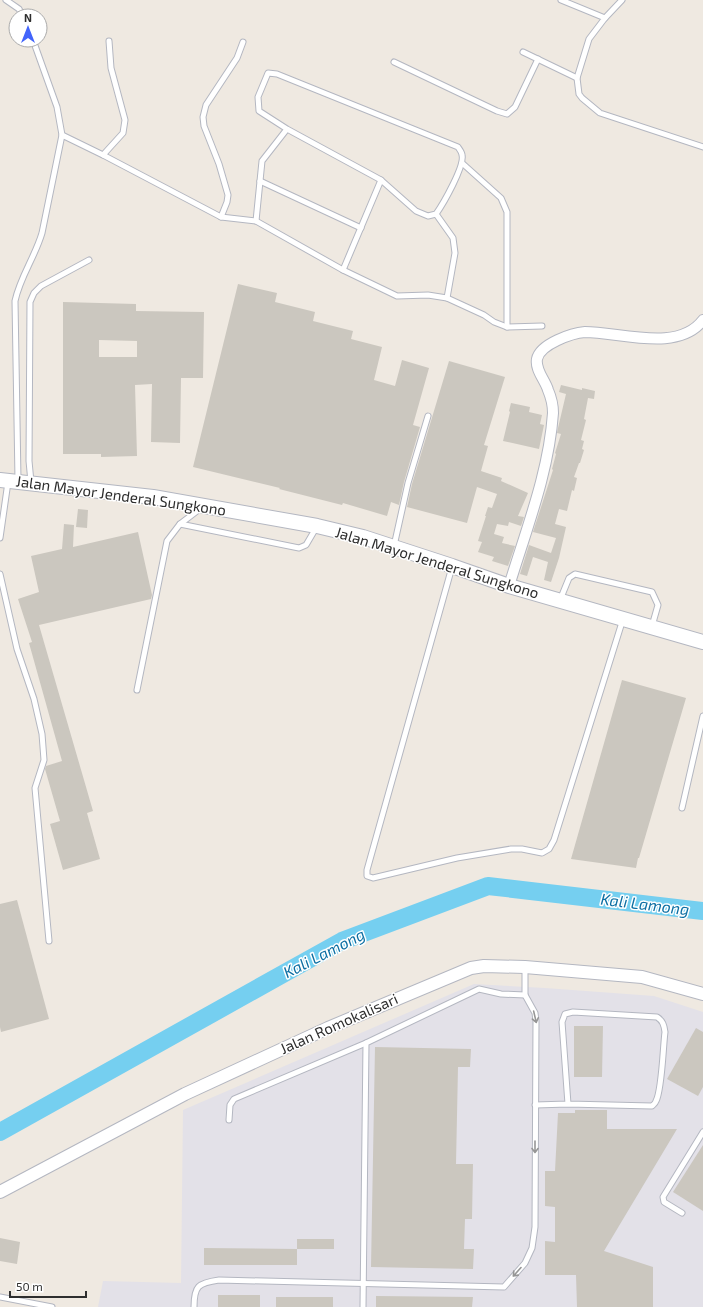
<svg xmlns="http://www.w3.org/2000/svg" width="703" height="1307" font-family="'Exo 2',sans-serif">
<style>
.industrial{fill:#e3e1e8}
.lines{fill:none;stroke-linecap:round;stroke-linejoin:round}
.river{stroke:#75cff0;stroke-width:18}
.building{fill:#cbc7bf;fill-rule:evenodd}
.service-casing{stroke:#b4b7c1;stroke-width:7}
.minor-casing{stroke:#b4b7c1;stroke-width:12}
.tertiary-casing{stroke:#b4b7c1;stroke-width:14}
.secondary-casing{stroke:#b4b7c1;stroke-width:16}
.service{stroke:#fff;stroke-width:5}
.minor{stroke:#fff;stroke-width:10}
.tertiary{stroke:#fff;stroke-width:12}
.secondary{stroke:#fff;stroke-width:14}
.oneway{stroke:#969696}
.labels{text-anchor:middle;stroke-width:3;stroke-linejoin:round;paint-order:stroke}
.street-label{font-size:15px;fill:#2e2e2e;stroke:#fff}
.water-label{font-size:16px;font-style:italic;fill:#0d6fa3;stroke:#fff}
</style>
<rect width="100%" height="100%" fill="#efe9e1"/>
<!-- industrial -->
<path class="industrial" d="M 474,984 L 545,988 L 654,996 L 703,1012 L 703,1307 L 98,1307 L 103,1281 L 181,1283 L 183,1110 Z"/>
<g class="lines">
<!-- river -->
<path class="river" d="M 0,1132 L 342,941 L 488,886 L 703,911"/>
</g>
<!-- building -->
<g class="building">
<path d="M 238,284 L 277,293 L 275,302 L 315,312 L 313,321 L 353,331 L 351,339 L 382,347 L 374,380 L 395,386 L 402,360 L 429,368 L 413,425 L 420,427 L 404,482 L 399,505 L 391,502 L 387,516 L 343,503 L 342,505 L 279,489 L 280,488 L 193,467 Z"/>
<path d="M 63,302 L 136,304 L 136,311 L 204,312 L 203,378 L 181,378 L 180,443 L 151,442 L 152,384 L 135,385 L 137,456 L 101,457 L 101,454 L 63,454 ZM 99,340 L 137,341 L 137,357 L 99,357 Z"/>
<path d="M 449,361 L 505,377 L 484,445 L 488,446 L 481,471 L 502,478 L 501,481 L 528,493 L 518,516 L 524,517 L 521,526 L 509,522 L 508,526 L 497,524 L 494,534 L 504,537 L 502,543 L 515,546 L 508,566 L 492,561 L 494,557 L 478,552 L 482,542 L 478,541 L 486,516 L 485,516 L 488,507 L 492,508 L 497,494 L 477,487 L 467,523 L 407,507 L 412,484 Z"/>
<path d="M 561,385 L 582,390 L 582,388 L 595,391 L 594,399 L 588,398 L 584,419 L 586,420 L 581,440 L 584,441 L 582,449 L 584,450 L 580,463 L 579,463 L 574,477 L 577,478 L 574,491 L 572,490 L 567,511 L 559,509 L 555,524 L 566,527 L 559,558 L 551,582 L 544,580 L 548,562 L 533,557 L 527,576 L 520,574 L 529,545 L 551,553 L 556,538 L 533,532 L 553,470 L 552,469 L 556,454 L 555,453 L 561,434 L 557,433 L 558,428 L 566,394 L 559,392 Z"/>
<path d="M 511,403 L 530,407 L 529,412 L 542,415 L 540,424 L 544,425 L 539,449 L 503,441 L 510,412 L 509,411 Z"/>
<path d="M 78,509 L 88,510 L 87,528 L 76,527 Z"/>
<path d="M 64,524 L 74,525 L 73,547 L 138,532 L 152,595 L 151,599 L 39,625 L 93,811 L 87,813 L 100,859 L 63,870 L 50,824 L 60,821 L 45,769 L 46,766 L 62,761 L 29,643 L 32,642 L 18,599 L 39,592 L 31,556 L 62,549 Z"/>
<path d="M 622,680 L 686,698 L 639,858 L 638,858 L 636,868 L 571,859 Z"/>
<path d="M 17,900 L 49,1019 L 1,1032 L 0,1027 L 0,904 Z"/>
<path d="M 574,1026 L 603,1026 L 602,1077 L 574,1077 Z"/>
<path d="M 696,1028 L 703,1032 L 703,1087 L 698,1096 L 667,1079 Z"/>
<path d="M 375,1047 L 471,1049 L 470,1067 L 458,1067 L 456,1164 L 473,1164 L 472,1219 L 465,1219 L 464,1249 L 474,1249 L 473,1269 L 371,1267 Z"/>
<path d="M 575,1110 L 607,1110 L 607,1129 L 677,1129 L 604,1251 L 653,1267 L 653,1307 L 577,1307 L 576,1275 L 545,1275 L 545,1241 L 555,1242 L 555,1207 L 545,1206 L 545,1171 L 555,1171 L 558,1113 L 575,1113 Z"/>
<path d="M 703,1145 L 703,1211 L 673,1192 Z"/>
<path d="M 0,1238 L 20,1242 L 17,1264 L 0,1261 Z"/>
<rect x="297" y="1239" width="37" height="10"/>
<path d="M 204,1248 L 297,1249 L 297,1265 L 204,1265 Z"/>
<rect x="218" y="1295" width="42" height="12"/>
<path d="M 376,1296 L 473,1297 L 472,1307 L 376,1307 Z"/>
<rect x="276" y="1297" width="57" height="10"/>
</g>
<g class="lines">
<defs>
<g id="service">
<path d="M 6,0 L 19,9 L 23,16"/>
<path d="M 561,0 L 605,18 L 589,39 L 577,78 L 579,94 L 582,98 L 600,113 L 703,147"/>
<path d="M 605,18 L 622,0"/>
<path d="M 33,40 L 57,107 L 62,135"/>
<path d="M 523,52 L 577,78"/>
<path d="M 394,62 L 497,111 L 507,114 L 515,107 L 538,59"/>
<path d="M 103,155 L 123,133 L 125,120 L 111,68 L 109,41"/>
<path d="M 462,163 L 501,198 L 507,212 L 507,327"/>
<path d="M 260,181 L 361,228"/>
<path d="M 436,214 L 453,238 L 455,253 L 447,298"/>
<path d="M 221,217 L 227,202 L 228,195 L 219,164 L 204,126 L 203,117 L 206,105 L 237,58 L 243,42"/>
<path d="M 256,221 L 262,161 L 287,129 L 259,111 L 258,97 L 268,73 L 277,74 L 458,147 C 459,149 462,152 462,155 C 465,166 443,204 436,214 L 428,216 L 416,211 L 381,180 L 287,129"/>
<path d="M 343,270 L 381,180"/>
<path d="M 18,480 L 15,301 C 20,277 35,257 42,233 L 62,135 L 103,155 L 221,217 L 256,221 L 343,270 L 397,296 L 428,295 L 447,298 L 484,315 L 494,322 L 507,327 L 542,326"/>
<path d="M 31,482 L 29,461 L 30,302 L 34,293 L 41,286 L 89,260"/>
<path d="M 180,524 L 299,548 L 306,545 L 316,528"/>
<path d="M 0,538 L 8,482"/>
<path d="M 394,546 L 408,483 L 428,416"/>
<path d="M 452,567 L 367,870 L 367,876 L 373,878 L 457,858 L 511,849 L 522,849 L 542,853 L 549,849 L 554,840 L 623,619"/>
<path d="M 0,574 L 17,649 L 34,699 L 42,734 L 44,760 L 35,788 L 49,941"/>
<path d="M 560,600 L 569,578 L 575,574 L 652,592 L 658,605 L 652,626"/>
<path d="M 137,690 L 167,541 L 180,524 L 201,508"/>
<path d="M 682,808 L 703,716"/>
<path d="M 535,1105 L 568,1104 L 652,1106 C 654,1104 655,1104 656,1101 C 662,1090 663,1047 665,1032 C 664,1025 663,1021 657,1017 L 573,1012 L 565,1014 L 562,1022 L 568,1104"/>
<path d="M 229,1120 L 230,1105 L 234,1099 L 366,1043"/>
<path d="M 682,1213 L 664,1202 L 663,1197 L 703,1132"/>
<path d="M 0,1297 L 52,1307"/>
<path d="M 194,1307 C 194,1286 198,1283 219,1280 L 504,1287 L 525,1263 L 532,1248 L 535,1227 L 536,1021 L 535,1013 L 525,995 L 525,968"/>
<path d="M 363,1307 L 366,1043 L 479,989 L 501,994 L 525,995"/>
</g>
<path id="minor" d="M 509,586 C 526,530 549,472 553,413 C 553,406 551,397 548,390 C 545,380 535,370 537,359 C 540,344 572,333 585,332 C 620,332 678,353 703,320"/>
<path id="tertiary" d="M 0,1192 L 185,1094 L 328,1028 L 471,968 L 484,966 L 525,967 L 642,977 L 703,994"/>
<path id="secondary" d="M 0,480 L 153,497 L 317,526 L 363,537 L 452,566 L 509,586 L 703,642"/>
</defs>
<!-- service casing -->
<use href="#service" class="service-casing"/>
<!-- minor casing -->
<use href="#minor" class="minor-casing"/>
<!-- tertiary casing -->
<use href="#tertiary" class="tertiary-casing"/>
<!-- secondary casing -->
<use href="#secondary" class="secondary-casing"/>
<!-- service -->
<use href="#service" class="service"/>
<!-- minor -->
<use href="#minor" class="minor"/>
<!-- tertiary -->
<use href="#tertiary" class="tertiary"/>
<!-- secondary -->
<use href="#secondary" class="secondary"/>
</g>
<!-- one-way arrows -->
<defs><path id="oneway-shaft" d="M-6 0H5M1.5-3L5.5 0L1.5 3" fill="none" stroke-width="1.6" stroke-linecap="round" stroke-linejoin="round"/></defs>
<g class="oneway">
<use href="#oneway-shaft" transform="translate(535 1017) rotate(77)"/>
<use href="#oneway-shaft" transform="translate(535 1147) rotate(90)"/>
<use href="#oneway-shaft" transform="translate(517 1272) rotate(132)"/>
</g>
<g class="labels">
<!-- street labels -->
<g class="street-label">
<text transform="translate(121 496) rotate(8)" y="5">Jalan Mayor Jenderal Sungkono</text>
<text transform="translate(437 563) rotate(17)" y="5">Jalan Mayor Jenderal Sungkono</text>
<text transform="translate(339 1024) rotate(-24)" y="5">Jalan Romokalisari</text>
</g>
<!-- water labels -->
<g class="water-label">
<text transform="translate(645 904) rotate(7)" y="6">Kali Lamong</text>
<text transform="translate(324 953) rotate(-27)" y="6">Kali Lamong</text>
</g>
</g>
<!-- north arrow -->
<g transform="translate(28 28)"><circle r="19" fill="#ffffff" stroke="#ababab"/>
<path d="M0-3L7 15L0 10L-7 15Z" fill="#4264fb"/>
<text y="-6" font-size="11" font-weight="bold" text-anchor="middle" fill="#2e2e2e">N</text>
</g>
<!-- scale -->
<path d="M10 1291v6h76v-6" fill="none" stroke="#2e2e2e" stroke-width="2"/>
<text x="16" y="1291" font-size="12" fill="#2e2e2e" stroke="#ffffff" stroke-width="3" paint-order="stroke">50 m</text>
</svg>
